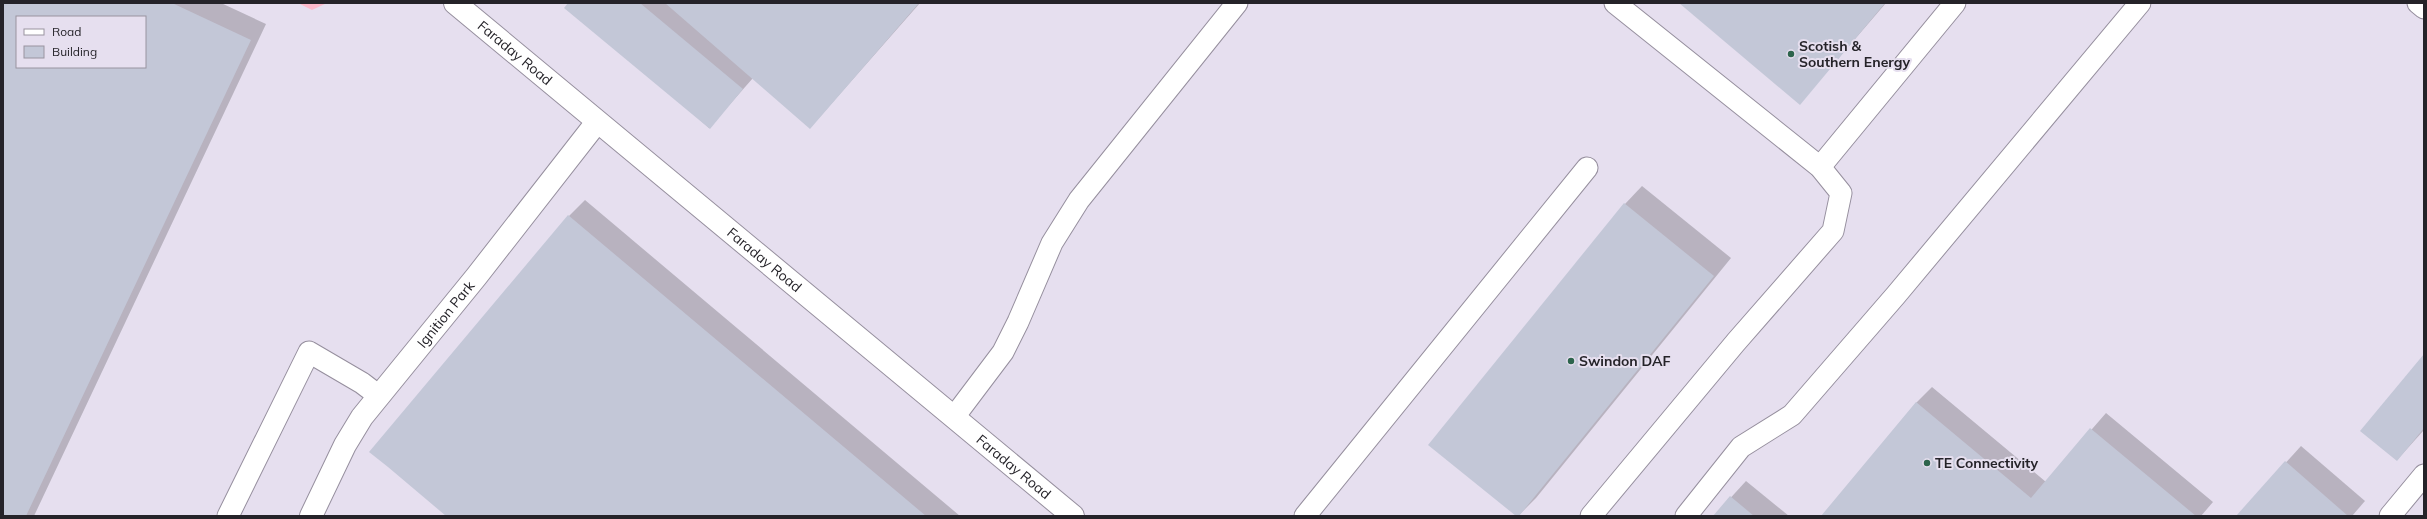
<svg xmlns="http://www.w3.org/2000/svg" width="2427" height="519" font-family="Mulish,sans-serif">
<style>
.green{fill:#fdb9cb}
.shadow{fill:#0003;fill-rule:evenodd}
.building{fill:#c3c7d7;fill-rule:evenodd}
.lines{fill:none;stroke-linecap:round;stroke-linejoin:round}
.lane-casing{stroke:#968f9e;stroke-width:23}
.street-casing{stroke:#968f9e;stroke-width:24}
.lane{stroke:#fff;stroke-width:21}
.street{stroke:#fff;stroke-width:22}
.poi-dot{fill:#2d644c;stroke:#e6dfef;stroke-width:1.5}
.labels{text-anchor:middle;stroke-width:4;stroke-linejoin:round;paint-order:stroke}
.poi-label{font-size:14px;font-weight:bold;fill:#252329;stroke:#e6dfef;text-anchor:start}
.street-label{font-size:14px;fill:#252329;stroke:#e6dfef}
</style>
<rect width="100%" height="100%" fill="#e6dfef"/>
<!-- green -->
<path class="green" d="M 298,3 L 327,3 L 312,10 Z"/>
<!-- shadow -->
<g class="shadow">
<path d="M 3,3 L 221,3 L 266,24 L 34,516 L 3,516 ZM 17,17 L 145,17 L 145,67 L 17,67 Z"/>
<path d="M 569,3 L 920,3 L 810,128 L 753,78 L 709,128 Z"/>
<path d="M 1681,3 L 1886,3 L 1800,103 Z"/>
<path d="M 1642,186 L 1731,258 L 1536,498 L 1518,516 L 1625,204 Z"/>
<path d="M 585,200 L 960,516 L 447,516 L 569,216 Z"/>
<path d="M 2424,356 L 2424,430 L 2397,460 Z"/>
<path d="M 1932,387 L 2046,482 L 2106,413 L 2213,502 L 2201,516 L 1822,516 L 1916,403 Z"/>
<path d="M 2301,446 L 2365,501 L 2352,516 L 2237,516 Z"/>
<path d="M 1746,481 L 1789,516 L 1714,516 Z"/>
</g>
<!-- building -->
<g class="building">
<path d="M 3,3 L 172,3 L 251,40 L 26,516 L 3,516 ZM 17,17 L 145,17 L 145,67 L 17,67 Z"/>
<path d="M 568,3 L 640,3 L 743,89 L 710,129 L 564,8 Z"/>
<path d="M 665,3 L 919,3 L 810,129 Z"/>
<path d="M 1679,3 L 1885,3 L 1800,105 Z"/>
<path d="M 1624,203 L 1714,276 L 1519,516 L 1516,516 L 1428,445 Z"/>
<path d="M 568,215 L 926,516 L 446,516 L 388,467 L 369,452 Z"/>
<path d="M 2424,354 L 2424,428 L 2397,461 L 2360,431 Z"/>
<path d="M 1916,402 L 2031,498 L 2090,428 L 2196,516 L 1821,516 Z"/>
<path d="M 2285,461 L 2348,516 L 2236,516 Z"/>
<path d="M 1730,496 L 1754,516 L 1713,516 Z"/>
</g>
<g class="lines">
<defs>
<g id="lane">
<path d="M 2418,3 L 2424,8"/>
<path d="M 1820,167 L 1955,3"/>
<path d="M 954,417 L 1003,352 L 1018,322 L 1052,243 L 1079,200 L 1237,3"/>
<path d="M 228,516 L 309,352 L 362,383 L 379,396"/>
<path d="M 1305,516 L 1587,168"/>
<path d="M 1591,516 L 1736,342 L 1833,231 L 1841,193 L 1820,167 L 1615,3"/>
<path d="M 1686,516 L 1741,447 L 1792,415 L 1896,295 L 2140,3"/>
<path d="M 2390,516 L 2424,475"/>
</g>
<g id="street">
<path id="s1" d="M 455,3 L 1073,516"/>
<path id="s2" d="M 311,516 L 345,445 L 362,417 L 476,277 L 597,122"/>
</g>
</defs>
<!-- lane casing -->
<use href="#lane" class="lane-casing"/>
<!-- street casing -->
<use href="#street" class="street-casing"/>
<!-- lane -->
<use href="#lane" class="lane"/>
<!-- street -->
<use href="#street" class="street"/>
</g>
<!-- markers -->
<g class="poi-dot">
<circle cx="1791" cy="54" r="4"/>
<circle cx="1571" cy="361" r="4"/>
<circle cx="1927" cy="463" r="4"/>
</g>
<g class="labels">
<!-- poi labels -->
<g class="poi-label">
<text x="1799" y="51">Scotish &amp;<tspan x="1799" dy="16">Southern Energy</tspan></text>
<text x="1579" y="366">Swindon DAF</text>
<text x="1935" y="468">TE Connectivity</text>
</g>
<!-- street labels -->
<g class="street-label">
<text dy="5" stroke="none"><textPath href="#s1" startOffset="78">Faraday Road</textPath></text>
<text dy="5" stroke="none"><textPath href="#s1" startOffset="402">Faraday Road</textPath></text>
<text dy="5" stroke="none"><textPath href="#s2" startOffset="244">Ignition Park</textPath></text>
<text dy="5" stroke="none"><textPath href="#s1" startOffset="726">Faraday Road</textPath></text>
</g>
</g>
<!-- border -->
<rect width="2427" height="519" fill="none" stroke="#252329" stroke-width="8"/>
<!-- legend -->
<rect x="16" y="16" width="130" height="52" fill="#e6dfef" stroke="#9994a0"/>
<rect x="24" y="29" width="20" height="6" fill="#ffffff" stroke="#9994a0"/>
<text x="52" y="36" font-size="12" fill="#252329">Road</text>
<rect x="24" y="46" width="20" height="12" fill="#c3c7d7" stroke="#9994a0"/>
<text x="52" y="56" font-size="12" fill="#252329">Building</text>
</svg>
